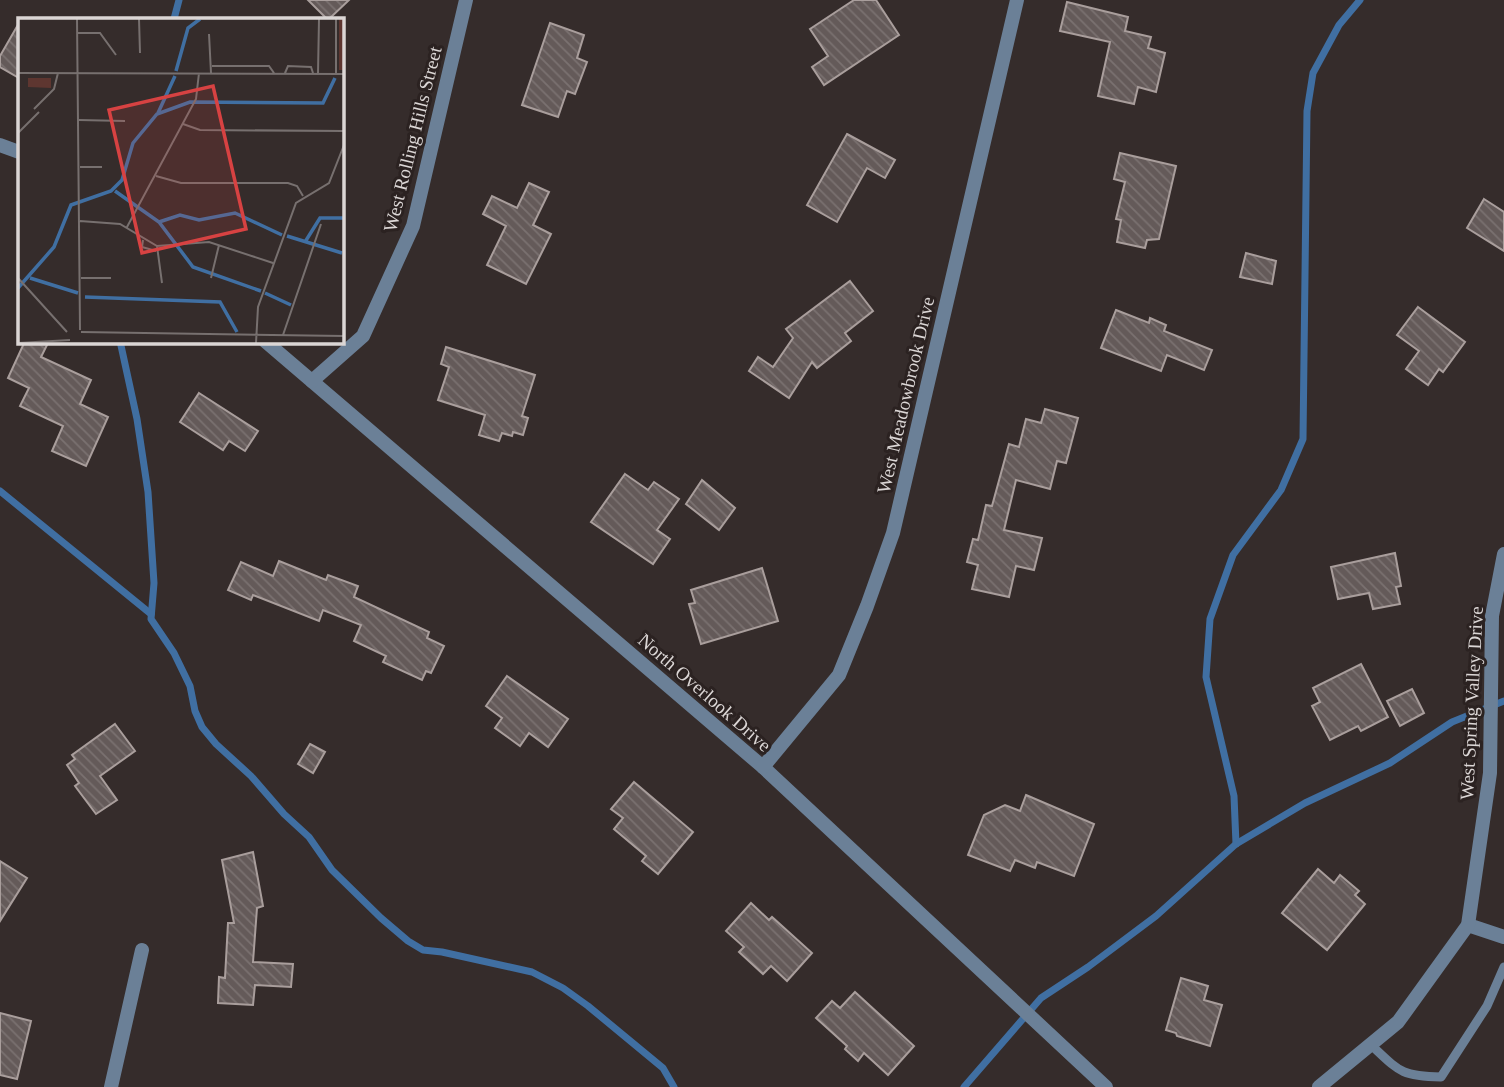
<svg xmlns="http://www.w3.org/2000/svg" width="1504" height="1087" font-family="'Times New Roman',serif">
<style>
.lines{fill:none;stroke-linecap:round;stroke-linejoin:round}
.stream{stroke:#406fa2;stroke-width:7}
.building{fill:url(#building-back-hatch);stroke:#a99e9c;stroke-width:2}
.service{stroke:#6b8097;stroke-width:9}
.minor{stroke:#6b8097;stroke-width:14}
.labels{text-anchor:middle;stroke-width:6;stroke-linejoin:round;paint-order:stroke}
.street-label{font-size:19px;fill:#dbd6d5;stroke:#2b2221}
.inset-river{fill:none;stroke:#406fa2;stroke-width:3.5}
.inset-road{fill:none;stroke:#77706f;stroke-width:2}
.view{fill:#d74242;fill-opacity:0.15;stroke:#d74242;stroke-width:3.5}
.inset-edge{fill:none;stroke:#dbd6d5;stroke-width:3.5}
</style>
<defs>
<pattern id="building-back-hatch" width="6" height="6" patternUnits="userSpaceOnUse" patternTransform="scale(1.75)"><rect width="6" height="6" fill="#645a59"/><path d="M-1 5l2 2M0 0l6 6M5-1l2 2" fill="none" stroke="#7a7170"/></pattern>
</defs>
<rect width="100%" height="100%" fill="#352c2b"/>
<g class="lines">
<!-- stream -->
<g class="stream">
<path d="M 174,19 L 179,0"/>
<path d="M 120,341 L 137,419 L 148,492 L 154,583 L 151,619 L 174,653 L 190,686 L 195,711 L 202,727 L 216,744 L 251,776 L 284,814 L 309,837 L 332,870 L 381,918 L 408,941 L 423,950 L 442,952 L 532,972 L 563,988 L 588,1006 L 663,1068 L 674,1087"/>
<path d="M 0,491 L 151,614"/>
<path d="M 1236,844 L 1234,796 L 1206,677 L 1210,619 L 1233,555 L 1281,490 L 1303,439 L 1307,111 L 1313,73 L 1339,25 L 1360,0"/>
<path d="M 964,1087 L 1041,998 L 1088,967 L 1156,916 L 1236,844 L 1305,803 L 1390,763 L 1452,722 L 1504,701"/>
</g>
</g>
<!-- building -->
<g class="building">
<path d="M 308,0 L 349,0 L 329,19 L 327,19 Z"/>
<path d="M 854,0 L 876,0 L 899,35 L 824,85 L 812,67 L 828,56 L 810,29 Z"/>
<path d="M 1067,2 L 1128,17 L 1125,31 L 1151,37 L 1148,48 L 1165,53 L 1156,92 L 1138,87 L 1134,104 L 1098,96 L 1110,42 L 1060,31 Z"/>
<path d="M 19,23 L 19,78 L 0,67 L 0,56 Z"/>
<path d="M 550,23 L 584,35 L 577,58 L 587,62 L 575,94 L 567,91 L 558,117 L 522,105 Z"/>
<path d="M 847,134 L 895,160 L 885,178 L 867,168 L 837,222 L 807,205 Z"/>
<path d="M 1120,153 L 1176,166 L 1159,239 L 1147,240 L 1145,248 L 1117,242 L 1121,220 L 1116,219 L 1125,182 L 1114,179 Z"/>
<path d="M 529,183 L 549,192 L 533,225 L 551,234 L 526,284 L 487,265 L 506,226 L 483,214 L 492,196 L 517,208 Z"/>
<path d="M 1484,199 L 1504,212 L 1504,251 L 1467,228 Z"/>
<path d="M 1246,253 L 1276,261 L 1272,284 L 1240,277 Z"/>
<path d="M 850,281 L 873,311 L 845,333 L 851,341 L 817,368 L 812,362 L 789,398 L 749,371 L 758,357 L 773,367 L 793,338 L 786,329 Z"/>
<path d="M 1418,307 L 1465,342 L 1443,372 L 1439,369 L 1428,385 L 1406,369 L 1419,351 L 1397,335 Z"/>
<path d="M 1116,310 L 1149,323 L 1150,318 L 1166,325 L 1164,331 L 1212,350 L 1204,370 L 1167,355 L 1161,371 L 1101,348 Z"/>
<path d="M 25,341 L 49,341 L 41,357 L 91,380 L 80,404 L 108,417 L 86,466 L 52,451 L 63,426 L 20,406 L 29,388 L 8,378 Z"/>
<path d="M 446,347 L 535,375 L 522,416 L 528,418 L 523,435 L 513,432 L 512,436 L 502,433 L 499,441 L 479,435 L 485,415 L 438,400 L 449,367 L 441,364 Z"/>
<path d="M 199,393 L 258,431 L 245,451 L 229,441 L 223,450 L 180,422 Z"/>
<path d="M 1045,409 L 1078,418 L 1066,463 L 1057,461 L 1050,489 L 1016,480 L 1004,530 L 1042,538 L 1034,570 L 1016,566 L 1009,597 L 972,589 L 978,565 L 967,562 L 973,539 L 978,540 L 986,505 L 992,506 L 1009,444 L 1019,447 L 1026,419 L 1041,423 Z"/>
<path d="M 625,474 L 648,490 L 654,482 L 679,499 L 657,530 L 670,539 L 653,564 L 591,522 Z"/>
<path d="M 702,480 L 735,508 L 719,530 L 686,504 Z"/>
<path d="M 1395,553 L 1401,586 L 1396,587 L 1400,604 L 1373,609 L 1369,593 L 1338,599 L 1331,567 Z"/>
<path d="M 279,561 L 326,580 L 328,575 L 358,586 L 354,597 L 429,632 L 427,638 L 444,646 L 431,673 L 426,671 L 422,680 L 383,662 L 386,656 L 354,641 L 361,625 L 323,610 L 319,621 L 253,595 L 251,600 L 228,590 L 241,562 L 273,576 Z"/>
<path d="M 762,568 L 778,621 L 701,644 L 689,604 L 695,603 L 691,590 Z"/>
<path d="M 1361,664 L 1388,717 L 1361,731 L 1358,726 L 1330,740 L 1312,706 L 1320,702 L 1313,688 Z"/>
<path d="M 507,676 L 568,719 L 548,747 L 529,733 L 520,746 L 495,728 L 502,718 L 486,706 Z"/>
<path d="M 1412,689 L 1424,713 L 1400,726 L 1387,701 Z"/>
<path d="M 115,724 L 135,751 L 100,776 L 117,800 L 96,814 L 75,786 L 79,783 L 67,765 L 75,759 L 72,755 Z"/>
<path d="M 310,744 L 325,752 L 313,773 L 298,764 Z"/>
<path d="M 634,782 L 693,832 L 658,874 L 642,861 L 646,856 L 614,829 L 623,818 L 611,809 Z"/>
<path d="M 1026,795 L 1094,824 L 1074,876 L 1037,862 L 1035,868 L 1015,860 L 1010,871 L 968,855 L 984,815 L 1005,805 L 1020,811 Z"/>
<path d="M 253,852 L 263,906 L 257,908 L 253,962 L 293,964 L 291,987 L 255,985 L 253,1005 L 218,1003 L 219,977 L 225,978 L 228,923 L 234,923 L 222,860 Z"/>
<path d="M 0,861 L 27,878 L 0,921 Z"/>
<path d="M 1318,869 L 1334,883 L 1340,875 L 1359,891 L 1355,895 L 1365,904 L 1327,950 L 1282,913 Z"/>
<path d="M 751,903 L 769,920 L 772,917 L 812,953 L 787,981 L 771,966 L 763,974 L 739,952 L 744,947 L 726,931 Z"/>
<path d="M 1181,978 L 1208,986 L 1204,1000 L 1222,1005 L 1210,1046 L 1177,1036 L 1176,1033 L 1166,1030 Z"/>
<path d="M 855,992 L 914,1046 L 888,1075 L 864,1053 L 858,1061 L 845,1049 L 847,1046 L 816,1018 L 832,1001 L 840,1008 Z"/>
<path d="M 0,1013 L 31,1021 L 17,1079 L 0,1075 Z"/>
</g>
<g class="lines">
<!-- service -->
<path class="service" d="M 1370,1044 C 1399,1071 1400,1076 1441,1077 L 1487,1006 L 1504,967"/>
<!-- minor -->
<g class="minor">
<path d="M 0,145 L 19,152"/>
<path d="M 265,341 L 763,767 L 1106,1087"/>
<path d="M 312,381 L 363,336 L 413,226 L 466,0"/>
<path d="M 763,767 L 839,675 L 867,606 L 893,533 L 1017,0"/>
<path d="M 1468,925 L 1504,937"/>
<path d="M 111,1087 L 142,950"/>
<path d="M 1319,1087 L 1398,1022 L 1468,925 L 1490,773 L 1492,616 L 1504,554"/>
</g>
</g>
<g class="labels">
<!-- street labels -->
<g class="street-label">
<text transform="translate(412 139) rotate(-76)" y="7">West Rolling Hills Street</text>
<text transform="translate(905 395) rotate(-77)" y="7">West Meadowbrook Drive</text>
<text transform="translate(705 692) rotate(41)" y="7">North Overlook Drive</text>
<text transform="translate(1471 703) rotate(-87)" y="7">West Spring Valley Drive</text>
</g>
</g>
<!-- overview -->
<g transform="translate(18 18)">
<rect width="326" height="326" fill="#352c2b"/>
<path d="M 33,60 L 33,70 L 10,69 L 10,60 Z" fill="#5e3630"/>
<path d="M 321,1 L 325,1 L 325,52 L 321,52 Z" fill="#5e3630"/>
<path class="inset-river" d="M 158,53 L 170,10 L 182,1M 140,95 L 157,58M 97,173 L 141,204 L 175,249 L 243,273M 141,204 L 162,197 L 181,202 L 217,195 L 264,217M 269,218 L 324,235M 287,224 L 302,200 L 326,200M 12,260 L 60,275M 0,270 L 36,229 L 53,187 L 93,173 L 104,162 L 115,125 L 139,96 L 172,84 L 305,85 L 317,60M 247,275 L 273,287M 67,279 L 202,284 L 219,314"/>
<path class="inset-road" d="M 59,1 L 62,312M 121,1 L 122,35M 59,15 L 82,15 L 98,37M 191,16 L 193,55M 194,48 L 251,48 L 256,55M 0,55 L 326,56M 267,55 L 270,48 L 293,49 L 295,55M 300,55 L 301,1M 318,55 L 318,1M 16,91 L 36,71 L 40,55M 61,102 L 107,103M 165,106 L 182,112 L 326,113M 0,115 L 21,94M 62,149 L 84,149M 138,158 L 163,165 L 270,165 L 279,168 L 285,178M 62,203 L 102,206 L 139,228 L 191,224 L 255,245M 109,209 L 178,81 L 181,55M 125,222 L 124,229 L 138,233M 139,228 L 144,265M 0,260 L 49,314M 63,260 L 93,260M 193,260 L 201,227M 63,314 L 326,318M 265,317 L 303,206M 0,325 L 52,322M 238,325 L 240,289 L 278,185 L 311,165 L 326,127"/>
<path class="view" d="M 195,68 L 228,211 L 124,235 L 91,92 Z"/>
<rect width="326" height="326" class="inset-edge"/>
</g>
</svg>
